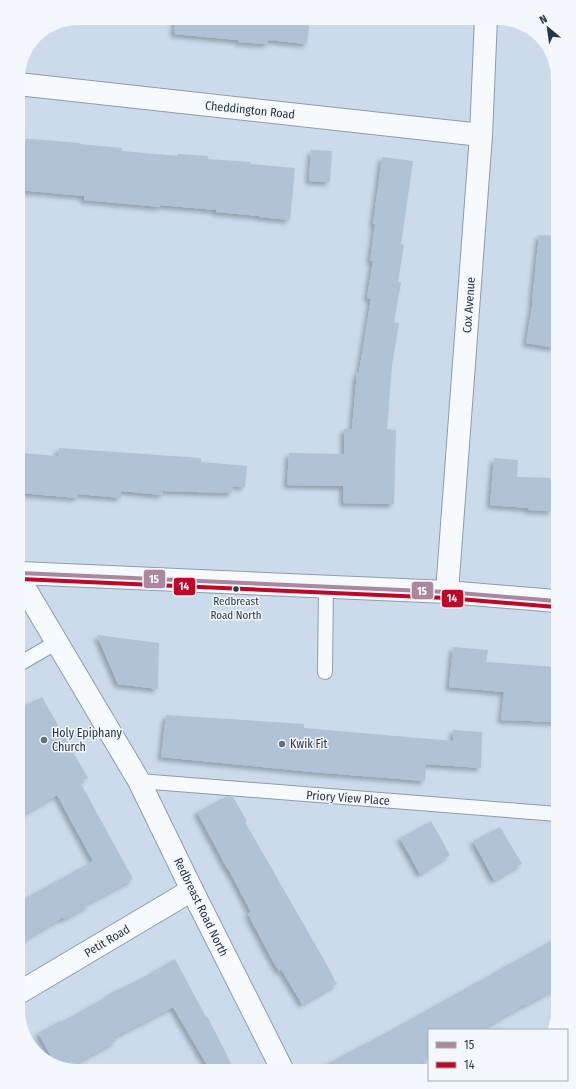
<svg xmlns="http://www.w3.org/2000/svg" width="576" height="1089" font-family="'Fira Sans Condensed',sans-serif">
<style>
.building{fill:#b0c2d5;filter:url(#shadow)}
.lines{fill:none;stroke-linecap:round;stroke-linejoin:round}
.service-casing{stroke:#8e9cab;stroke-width:16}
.minor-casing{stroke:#8e9cab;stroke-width:24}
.primary-casing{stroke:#8e9cab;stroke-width:24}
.service{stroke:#f7fafc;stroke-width:14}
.minor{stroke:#f7fafc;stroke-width:22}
.primary{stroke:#f7fafc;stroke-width:22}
.bus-1-casing{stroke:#f4f8fc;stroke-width:7}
.bus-2-casing{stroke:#f4f8fc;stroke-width:7}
.bus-1{stroke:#a8879f;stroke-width:4}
.bus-2{stroke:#be0826;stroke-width:4}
.bus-dot{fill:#293847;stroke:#f4f8fc;stroke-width:1.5}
.poi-dot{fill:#627181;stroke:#f4f8fc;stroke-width:1.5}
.labels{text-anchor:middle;stroke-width:3;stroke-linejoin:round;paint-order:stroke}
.bus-label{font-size:11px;fill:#293847;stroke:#f4f8fc}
.street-label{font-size:12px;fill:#293847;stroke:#f4f8fc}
.poi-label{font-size:12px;fill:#293847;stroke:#f4f8fc;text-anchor:start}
.line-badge{stroke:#f4f8fc;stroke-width:1.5}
.badge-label{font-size:11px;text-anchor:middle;font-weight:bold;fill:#fff}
</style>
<defs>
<filter id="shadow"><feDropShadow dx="-3.5" dy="3.5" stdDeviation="2" flood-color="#0004"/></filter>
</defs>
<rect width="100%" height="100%" fill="#cbdbec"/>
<!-- building -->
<g class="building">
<path d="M 175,18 L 310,18 L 307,44 L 268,40 L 268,44 L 238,42 L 238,40 L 174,34 Z"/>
<path d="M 18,138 L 80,143 L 80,144 L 122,148 L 122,151 L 177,156 L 178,154 L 208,156 L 208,159 L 251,162 L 250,164 L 295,168 L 290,220 L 259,217 L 260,216 L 216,212 L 216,210 L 160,205 L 160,207 L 84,200 L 84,196 L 19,190 Z"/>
<path d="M 311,150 L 332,151 L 330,182 L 309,181 Z"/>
<path d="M 382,157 L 413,161 L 401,244 L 404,245 L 398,282 L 401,282 L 394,322 L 399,323 L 392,365 L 387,429 L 396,430 L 394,504 L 343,503 L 343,486 L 287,485 L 289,453 L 344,454 L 344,429 L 352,429 L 357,372 L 359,372 L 371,299 L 367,298 L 373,261 L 370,261 L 375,224 L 373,224 Z"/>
<path d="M 539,235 L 554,236 L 555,348 L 526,343 L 533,301 L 532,301 Z"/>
<path d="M 59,448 L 201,458 L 201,462 L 247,466 L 245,487 L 233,486 L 232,493 L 163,491 L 163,495 L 121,491 L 121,498 L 78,494 L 78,498 L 20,493 L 20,453 L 58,456 Z"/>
<path d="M 494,458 L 518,460 L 517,477 L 555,478 L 552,511 L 528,510 L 528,508 L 490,505 Z"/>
<path d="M 97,635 L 159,643 L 158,689 L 118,684 Z"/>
<path d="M 453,647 L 488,650 L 486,662 L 556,667 L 557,722 L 501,720 L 504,692 L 449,687 Z"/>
<path d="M 42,697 L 88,778 L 80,782 L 133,879 L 88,903 L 89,905 L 64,919 L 63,917 L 22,941 L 22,900 L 93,861 L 57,795 L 22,815 L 21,707 Z"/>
<path d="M 166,715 L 304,724 L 304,728 L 453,741 L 453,730 L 482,732 L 481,768 L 426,764 L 425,781 L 312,772 L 161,757 Z"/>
<path d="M 227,796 L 233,797 L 247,821 L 245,822 L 323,958 L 337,984 L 302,1004 L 281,969 L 279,971 L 269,954 L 248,914 L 251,912 L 229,870 L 228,870 L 197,812 Z"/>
<path d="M 431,821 L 450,855 L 420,874 L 400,838 Z"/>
<path d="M 500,827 L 522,864 L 494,880 L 473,841 Z"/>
<path d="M 558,937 L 558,987 L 525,1005 L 525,1004 L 480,1030 L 429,1030 L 429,1059 L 413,1067 L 319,1068 L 391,1030 Z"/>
<path d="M 175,959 L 206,1017 L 207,1016 L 234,1069 L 210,1070 L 173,1007 L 114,1037 L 116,1041 L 67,1068 L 56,1065 L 38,1033 L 60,1021 L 61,1022 L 108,996 L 107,995 L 152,973 L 152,972 Z"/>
</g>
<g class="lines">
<defs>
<g id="service">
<path d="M 21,663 L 57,642"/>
<path d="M 325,672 L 326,587"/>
<path d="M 139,781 L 557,814"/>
</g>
<g id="minor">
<path d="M 18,84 L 481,135"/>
<path d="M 20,580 L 139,781 L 192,890 L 282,1069"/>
<path d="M 447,592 L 481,135 L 486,18"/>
<path d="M 22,991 L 192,890"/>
</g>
<path id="primary" d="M 20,573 L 447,592 L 556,601"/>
</defs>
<!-- service casing -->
<use href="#service" class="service-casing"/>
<!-- minor casing -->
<use href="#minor" class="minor-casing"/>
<!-- primary casing -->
<use href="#primary" class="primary-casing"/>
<!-- service -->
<use href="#service" class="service"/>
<!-- minor -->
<use href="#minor" class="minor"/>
<!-- primary -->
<use href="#primary" class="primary"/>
<defs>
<path id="bus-1" d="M 20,573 L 447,592 L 556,601"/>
<path id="bus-2" d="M 20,579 L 447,598 L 556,607"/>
</defs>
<!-- bus-1 casing -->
<use href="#bus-1" class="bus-1-casing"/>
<!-- bus-2 casing -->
<use href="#bus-2" class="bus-2-casing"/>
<!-- bus-1 -->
<use href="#bus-1" class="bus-1"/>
<!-- bus-2 -->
<use href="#bus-2" class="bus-2"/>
</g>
<!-- markers -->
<circle class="bus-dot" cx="236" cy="589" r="3.5"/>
<g class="poi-dot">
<circle cx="44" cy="740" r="4"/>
<circle cx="282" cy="744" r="4"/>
</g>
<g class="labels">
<!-- bus labels -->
<g class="bus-label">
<text x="236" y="605">Redbreast<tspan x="236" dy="14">Road North</tspan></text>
</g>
<!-- street labels -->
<g class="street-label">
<text transform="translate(250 110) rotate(6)" y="4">Cheddington Road</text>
<text transform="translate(469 305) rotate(-86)" y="4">Cox Avenue</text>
<text transform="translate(348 798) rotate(4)" y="4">Priory View Place</text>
<text transform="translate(201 907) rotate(64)" y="4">Redbreast Road North</text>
<text transform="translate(107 941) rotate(-31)" y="4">Petit Road</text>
</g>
<!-- poi labels -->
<g class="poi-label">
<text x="52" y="737">Holy Epiphany<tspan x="52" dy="14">Church</tspan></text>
<text x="290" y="748">Kwik Fit</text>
</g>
</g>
<!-- crop -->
<path d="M0 0H576V1089H0ZM78 25H498A53 53 0 0 1 551 78V1011A53 53 0 0 1 498 1064H78A53 53 0 0 1 25 1011V78A53 53 0 0 1 78 25Z" fill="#f4f8fc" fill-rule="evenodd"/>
<g class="line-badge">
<rect x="143" y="569" width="23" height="20" rx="4" fill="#a8879f"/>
<rect x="173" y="577" width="23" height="19" rx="4" fill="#be0826"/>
<rect x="411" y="581" width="23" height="19" rx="4" fill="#a8879f"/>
<rect x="441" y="589" width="23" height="19" rx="4" fill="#be0826"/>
</g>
<g class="badge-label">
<text x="154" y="583">15</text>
<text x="184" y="590">14</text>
<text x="422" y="595">15</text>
<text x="452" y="602">14</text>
</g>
<!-- legend -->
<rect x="428" y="1029" width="140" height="52" fill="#f4f8fc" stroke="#a3abb4"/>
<rect x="436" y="1042" width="20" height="6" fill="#a8879f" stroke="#a3abb4"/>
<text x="464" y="1049" font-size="12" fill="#293847">15</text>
<rect x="436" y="1062" width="20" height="6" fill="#be0826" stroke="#a3abb4"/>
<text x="464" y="1069" font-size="12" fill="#293847">14</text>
<!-- north arrow -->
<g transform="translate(548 28) rotate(331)" stroke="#f4f8fc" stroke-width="3" paint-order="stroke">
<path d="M0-3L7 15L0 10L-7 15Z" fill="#293847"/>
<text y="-6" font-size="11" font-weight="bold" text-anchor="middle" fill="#293847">N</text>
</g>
</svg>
